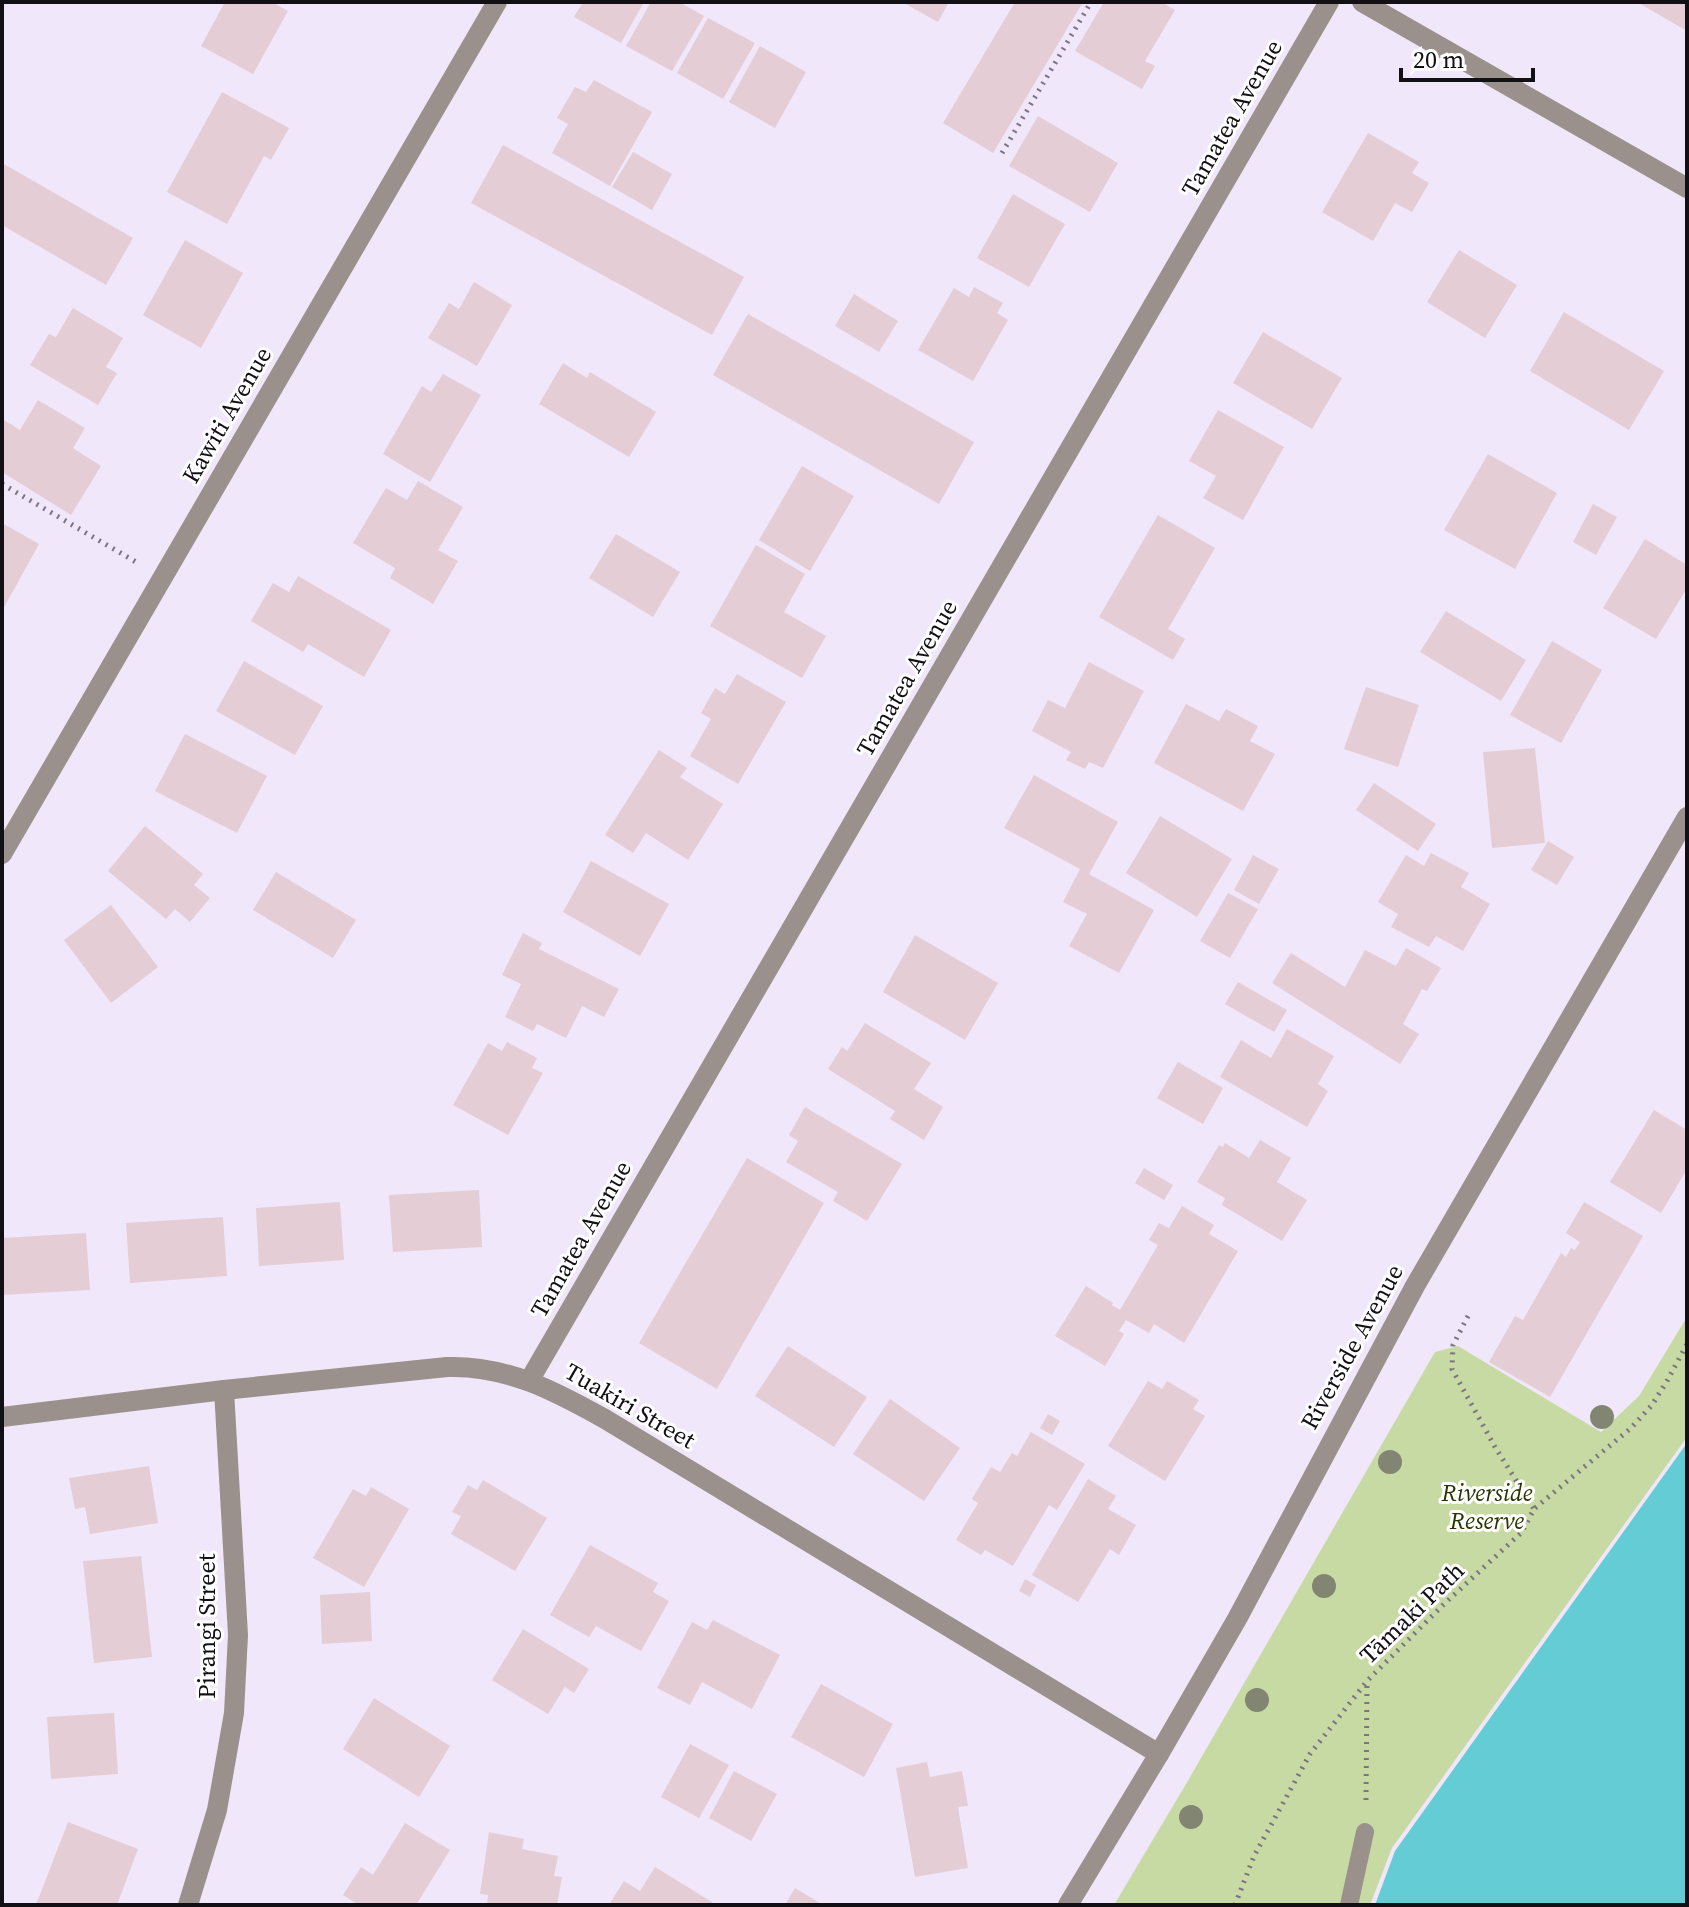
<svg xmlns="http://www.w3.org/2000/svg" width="1689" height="1907" font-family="'Source Serif 4',serif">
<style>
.green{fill:#c8daa4}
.water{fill:#63ccd5}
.building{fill:#e4cdd5}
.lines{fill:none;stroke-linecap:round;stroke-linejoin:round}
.path{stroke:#7b7582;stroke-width:5;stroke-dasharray:2 6;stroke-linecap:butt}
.lane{stroke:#9a918c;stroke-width:18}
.street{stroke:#9a918c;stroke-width:20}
.tree{fill:#828571}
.labels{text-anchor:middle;stroke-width:6;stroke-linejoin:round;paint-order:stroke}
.street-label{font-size:24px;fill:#120f15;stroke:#fff}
.park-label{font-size:24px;font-style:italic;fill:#283500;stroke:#fff}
</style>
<rect width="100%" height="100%" fill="#f1e7fb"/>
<!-- green -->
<path class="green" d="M 1687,1317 L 1687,1437 L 1392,1848 L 1370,1905 L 1114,1905 L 1186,1784 L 1435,1352 L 1458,1346 L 1601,1432 L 1639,1396 Z"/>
<!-- water -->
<path class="water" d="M 1687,1443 L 1687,1905 L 1375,1905 L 1395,1851 Z"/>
<!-- building -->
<g class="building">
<path d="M 225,2 L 272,2 L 288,11 L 253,74 L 201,46 Z"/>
<path d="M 583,2 L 644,2 L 621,43 L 574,17 Z"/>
<path d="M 651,2 L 679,2 L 704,16 L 672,71 L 626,46 Z"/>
<path d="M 902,2 L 949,2 L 938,22 Z"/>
<path d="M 1015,2 L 1083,2 L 993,153 L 943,123 Z"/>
<path d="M 1104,2 L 1161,2 L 1175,10 L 1145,61 L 1155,66 L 1142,89 L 1075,51 Z"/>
<path d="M 1637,2 L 1687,2 L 1687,31 Z"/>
<path d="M 708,18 L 755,43 L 723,99 L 677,73 Z"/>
<path d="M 760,46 L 806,72 L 775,128 L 729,102 Z"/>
<path d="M 594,80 L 652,112 L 610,186 L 552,153 L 568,124 L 557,118 L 575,87 L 586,92 Z"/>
<path d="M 222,92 L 289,128 L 271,160 L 264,156 L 227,224 L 167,192 Z"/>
<path d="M 1038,116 L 1118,163 L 1090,212 L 1009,166 Z"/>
<path d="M 1368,133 L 1419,162 L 1412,173 L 1429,183 L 1412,212 L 1395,203 L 1373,241 L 1322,212 Z"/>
<path d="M 503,145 L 744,277 L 712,335 L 471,203 Z"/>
<path d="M 633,152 L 672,174 L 652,210 L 612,187 Z"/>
<path d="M 2,163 L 133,238 L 106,285 L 2,225 Z"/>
<path d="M 1013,194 L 1065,224 L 1029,287 L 977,258 Z"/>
<path d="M 185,240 L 243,273 L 201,348 L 143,315 Z"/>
<path d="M 1459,250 L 1517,285 L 1485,338 L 1427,302 Z"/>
<path d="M 474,282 L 512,305 L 477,366 L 428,338 L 449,303 L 459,309 Z"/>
<path d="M 974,287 L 1003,303 L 997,313 L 1008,320 L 973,381 L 918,350 L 954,288 L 969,297 Z"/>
<path d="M 854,294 L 898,321 L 879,352 L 835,326 Z"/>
<path d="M 73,308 L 123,338 L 106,367 L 117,373 L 98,405 L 30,365 L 49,334 L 56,337 Z"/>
<path d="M 1564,312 L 1664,371 L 1629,430 L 1530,371 Z"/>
<path d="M 748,314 L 974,442 L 939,504 L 713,375 Z"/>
<path d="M 1263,332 L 1342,378 L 1312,429 L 1233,383 Z"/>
<path d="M 563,363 L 587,378 L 590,372 L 656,412 L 629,457 L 539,404 Z"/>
<path d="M 443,374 L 481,395 L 430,482 L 383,454 L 422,386 L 431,392 Z"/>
<path d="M 38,400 L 85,428 L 73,448 L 101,466 L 71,515 L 2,472 L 2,422 L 4,420 L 20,430 Z"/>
<path d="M 1218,410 L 1284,447 L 1243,520 L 1203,498 L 1216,476 L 1189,461 Z"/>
<path d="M 1488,454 L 1557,493 L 1515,569 L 1444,530 Z"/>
<path d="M 802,466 L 854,496 L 810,571 L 759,540 Z"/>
<path d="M 418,481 L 463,507 L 438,550 L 458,561 L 433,604 L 390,578 L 395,568 L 353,543 L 386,488 L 407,500 Z"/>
<path d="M 1593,504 L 1617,517 L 1596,555 L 1573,542 Z"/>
<path d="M 1158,515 L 1215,548 L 1168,629 L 1185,639 L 1173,660 L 1099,617 Z"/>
<path d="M 2,523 L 39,544 L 2,611 Z"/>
<path d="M 616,534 L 680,572 L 653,617 L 589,578 Z"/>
<path d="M 1645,539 L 1687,565 L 1687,588 L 1656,639 L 1603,608 Z"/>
<path d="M 756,545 L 805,574 L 784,612 L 826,636 L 802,678 L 710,626 Z"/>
<path d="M 298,576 L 391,630 L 364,677 L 308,644 L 303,652 L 251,621 L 273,583 L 289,592 Z"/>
<path d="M 1446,611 L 1526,660 L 1501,701 L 1420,652 Z"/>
<path d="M 1552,641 L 1602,670 L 1561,743 L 1510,715 Z"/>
<path d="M 244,661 L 323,706 L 295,755 L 216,711 Z"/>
<path d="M 1089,662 L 1144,691 L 1103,768 L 1089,762 L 1085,769 L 1066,760 L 1071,752 L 1032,731 L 1048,700 L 1065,708 Z"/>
<path d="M 737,674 L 786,702 L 738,784 L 690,756 L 711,719 L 701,713 L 715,688 L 725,694 Z"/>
<path d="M 1366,687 L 1419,705 L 1398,767 L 1344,749 Z"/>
<path d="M 1186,704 L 1219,721 L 1226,709 L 1258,726 L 1250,741 L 1275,754 L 1243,811 L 1154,763 Z"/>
<path d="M 185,734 L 267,776 L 237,833 L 155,791 Z"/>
<path d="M 1535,748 L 1545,843 L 1492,848 L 1483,752 Z"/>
<path d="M 659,750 L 687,768 L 680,777 L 723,804 L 688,860 L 646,833 L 633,853 L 605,835 Z"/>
<path d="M 1034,775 L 1118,822 L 1089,874 L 1154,910 L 1119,973 L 1069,946 L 1087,914 L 1063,902 L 1080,869 L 1004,828 Z"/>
<path d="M 1374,783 L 1436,824 L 1418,851 L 1356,810 Z"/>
<path d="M 1160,816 L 1232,859 L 1197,917 L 1126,873 Z"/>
<path d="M 145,826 L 203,874 L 194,885 L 210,898 L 190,922 L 175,909 L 166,919 L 108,871 Z"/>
<path d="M 1548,841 L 1574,857 L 1557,885 L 1531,870 Z"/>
<path d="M 1431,853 L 1469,873 L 1461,887 L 1490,904 L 1463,951 L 1436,936 L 1429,947 L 1391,927 L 1398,914 L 1378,902 L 1406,855 L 1424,866 Z"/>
<path d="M 1253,855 L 1279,869 L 1259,904 L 1234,890 Z"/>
<path d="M 591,861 L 669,904 L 640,956 L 563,912 Z"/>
<path d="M 276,872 L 356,920 L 333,958 L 253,910 Z"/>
<path d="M 1228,893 L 1258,909 L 1230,958 L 1200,941 Z"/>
<path d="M 111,905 L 158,967 L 111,1003 L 64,940 Z"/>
<path d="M 523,933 L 542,943 L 539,949 L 619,989 L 604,1017 L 582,1006 L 566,1038 L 537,1024 L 533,1031 L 505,1017 L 521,984 L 502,975 Z"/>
<path d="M 915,935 L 998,983 L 965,1040 L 883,992 Z"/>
<path d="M 1406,948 L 1441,968 L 1427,991 L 1422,989 L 1403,1024 L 1419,1034 L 1400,1064 L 1272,983 L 1291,953 L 1345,987 L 1365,950 L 1396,966 Z"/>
<path d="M 1238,982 L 1287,1010 L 1274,1032 L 1225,1004 Z"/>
<path d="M 865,1023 L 931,1063 L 914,1089 L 943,1107 L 924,1140 L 890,1119 L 895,1111 L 828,1069 L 842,1047 L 847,1051 Z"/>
<path d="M 1287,1029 L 1334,1056 L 1318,1084 L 1328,1091 L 1307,1127 L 1220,1077 L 1241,1040 L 1271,1058 Z"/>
<path d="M 507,1042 L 537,1058 L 532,1068 L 543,1073 L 508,1135 L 453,1105 L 488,1043 L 502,1051 Z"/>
<path d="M 1178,1062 L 1223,1088 L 1203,1124 L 1157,1098 Z"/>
<path d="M 805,1107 L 902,1164 L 867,1221 L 833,1201 L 838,1192 L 786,1162 L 798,1141 L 789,1135 Z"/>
<path d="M 1654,1110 L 1687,1130 L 1687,1169 L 1661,1213 L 1610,1182 Z"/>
<path d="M 1260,1140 L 1291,1158 L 1277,1182 L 1307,1200 L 1282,1241 L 1222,1205 L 1225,1198 L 1197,1182 L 1219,1145 L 1223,1147 L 1225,1143 L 1249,1158 Z"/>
<path d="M 747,1158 L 824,1203 L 717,1389 L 639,1343 Z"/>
<path d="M 1144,1168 L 1173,1185 L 1164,1200 L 1135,1183 Z"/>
<path d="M 479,1190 L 482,1247 L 393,1252 L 389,1195 Z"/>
<path d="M 340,1202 L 344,1260 L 259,1266 L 256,1208 Z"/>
<path d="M 1584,1202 L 1643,1236 L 1550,1397 L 1489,1362 L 1515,1316 L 1523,1320 L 1561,1253 L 1566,1257 L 1571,1248 L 1575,1250 L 1580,1242 L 1566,1233 Z"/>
<path d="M 1182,1206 L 1214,1225 L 1209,1234 L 1238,1251 L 1184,1343 L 1154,1324 L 1149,1333 L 1126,1320 L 1119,1331 L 1124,1334 L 1105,1366 L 1055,1336 L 1086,1286 L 1113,1303 L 1112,1305 L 1120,1310 L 1158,1245 L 1149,1240 L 1159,1223 L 1169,1228 Z"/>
<path d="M 223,1217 L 227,1276 L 130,1283 L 126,1223 Z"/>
<path d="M 86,1233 L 90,1290 L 2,1295 L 2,1238 Z"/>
<path d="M 788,1346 L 867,1397 L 834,1447 L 755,1396 Z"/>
<path d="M 1148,1381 L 1162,1389 L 1167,1381 L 1199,1400 L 1193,1409 L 1205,1416 L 1165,1481 L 1108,1446 Z"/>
<path d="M 890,1399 L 960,1448 L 924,1501 L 853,1454 Z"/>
<path d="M 1048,1414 L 1060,1421 L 1052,1435 L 1040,1428 Z"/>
<path d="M 1031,1432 L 1085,1464 L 1057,1510 L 1049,1505 L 1013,1566 L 985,1550 L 981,1555 L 956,1540 L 978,1503 L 972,1499 L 991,1467 L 1000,1472 L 1012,1453 L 1017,1456 Z"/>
<path d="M 149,1466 L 158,1523 L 90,1534 L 85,1507 L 75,1509 L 69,1478 Z"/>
<path d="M 1088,1479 L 1116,1496 L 1108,1509 L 1136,1525 L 1119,1555 L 1110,1549 L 1078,1602 L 1032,1575 Z"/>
<path d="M 483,1480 L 547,1518 L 515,1571 L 451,1534 L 461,1516 L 452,1512 L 468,1485 L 477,1490 Z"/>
<path d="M 371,1487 L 409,1509 L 364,1587 L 313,1558 L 353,1489 L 366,1496 Z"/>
<path d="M 590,1545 L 658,1583 L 653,1592 L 669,1601 L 641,1651 L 596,1626 L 589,1637 L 550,1615 Z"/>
<path d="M 141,1556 L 152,1657 L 94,1663 L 83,1561 Z"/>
<path d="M 1025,1579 L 1036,1585 L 1030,1597 L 1019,1591 Z"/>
<path d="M 370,1592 L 372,1641 L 322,1644 L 320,1595 Z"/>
<path d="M 713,1620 L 780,1655 L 752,1709 L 702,1682 L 690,1705 L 657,1688 L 692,1622 L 707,1630 Z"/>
<path d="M 523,1629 L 589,1669 L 574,1693 L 565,1687 L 548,1714 L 492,1680 Z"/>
<path d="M 821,1684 L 893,1724 L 864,1777 L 791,1737 Z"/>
<path d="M 374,1698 L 450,1746 L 419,1797 L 343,1749 Z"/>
<path d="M 114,1713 L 118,1774 L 51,1779 L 47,1717 Z"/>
<path d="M 690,1744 L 729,1765 L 699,1818 L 661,1797 Z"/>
<path d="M 927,1762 L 930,1777 L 962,1771 L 968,1806 L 958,1807 L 968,1868 L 915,1877 L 896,1768 Z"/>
<path d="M 734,1771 L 777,1794 L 751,1841 L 709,1818 Z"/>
<path d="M 68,1822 L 138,1849 L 117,1905 L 36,1905 Z"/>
<path d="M 405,1823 L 450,1850 L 416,1905 L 359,1905 L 343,1895 L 361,1867 L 373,1875 Z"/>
<path d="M 489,1832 L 524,1839 L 522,1849 L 558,1856 L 554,1876 L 562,1877 L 557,1905 L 487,1905 L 488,1895 L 480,1894 Z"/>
<path d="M 655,1867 L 712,1902 L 711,1905 L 609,1905 L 624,1881 L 640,1891 Z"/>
<path d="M 795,1888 L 823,1905 L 785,1905 Z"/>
</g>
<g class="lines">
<!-- path -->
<g class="path">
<path d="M 1002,153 L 1091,2"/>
<path d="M 2,484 L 136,562"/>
<path d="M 1468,1316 L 1453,1345 L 1452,1369 L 1495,1447 L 1534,1509"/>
<path d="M 1366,1800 L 1367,1682"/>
<path d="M 1235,1905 L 1254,1856 L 1310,1754 L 1367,1681 L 1443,1605 L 1522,1532 L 1534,1509 L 1631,1428 L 1652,1405 L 1667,1381 L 1687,1344"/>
</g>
<!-- lane -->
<path class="lane" d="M 1349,1905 L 1365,1832"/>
<!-- street -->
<g class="street">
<path d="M 1362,2 L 1687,188"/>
<path d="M 2,854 L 497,2"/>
<path d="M 529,1381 L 1329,2"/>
<path d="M 2,1417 L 224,1390 L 447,1367 C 506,1365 555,1391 605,1419 L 1159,1754"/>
<path d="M 188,1905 L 217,1810 L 234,1713 L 238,1635 L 224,1390"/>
<path d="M 1068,1905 L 1159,1754 L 1237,1619 L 1415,1286 L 1687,817"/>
</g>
</g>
<!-- trees -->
<g class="tree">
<circle cx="1602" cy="1417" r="12"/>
<circle cx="1390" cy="1462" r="12"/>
<circle cx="1324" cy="1586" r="12"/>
<circle cx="1257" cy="1700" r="12"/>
<circle cx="1191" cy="1817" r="12"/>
</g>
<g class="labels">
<!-- street labels -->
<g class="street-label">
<text transform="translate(1232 118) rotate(-60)" y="8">Tamatea Avenue</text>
<text transform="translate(227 415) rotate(-60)" y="8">Kawiti Avenue</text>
<text transform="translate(907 678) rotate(-60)" y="8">Tamatea Avenue</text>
<text transform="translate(581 1239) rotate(-60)" y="8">Tamatea Avenue</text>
<text transform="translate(1352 1347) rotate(-61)" y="8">Riverside Avenue</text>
<text transform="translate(630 1406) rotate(30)" y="8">Tuakiri Street</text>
<text transform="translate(1412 1613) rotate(-44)" y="8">Tāmaki Path</text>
<text transform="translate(207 1626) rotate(-90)" y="8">Pirangi Street</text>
</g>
<!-- park labels -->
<g class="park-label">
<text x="1487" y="1501">Riverside<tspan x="1487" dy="28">Reserve</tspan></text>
</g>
</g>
<!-- border -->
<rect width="1689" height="1907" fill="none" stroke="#120f15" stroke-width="8"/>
<!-- scale -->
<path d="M1401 68v12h132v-12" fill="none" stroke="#120f15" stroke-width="4"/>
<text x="1413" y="68" font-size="24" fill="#120f15" stroke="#ffffff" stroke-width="6" paint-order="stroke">20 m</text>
</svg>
